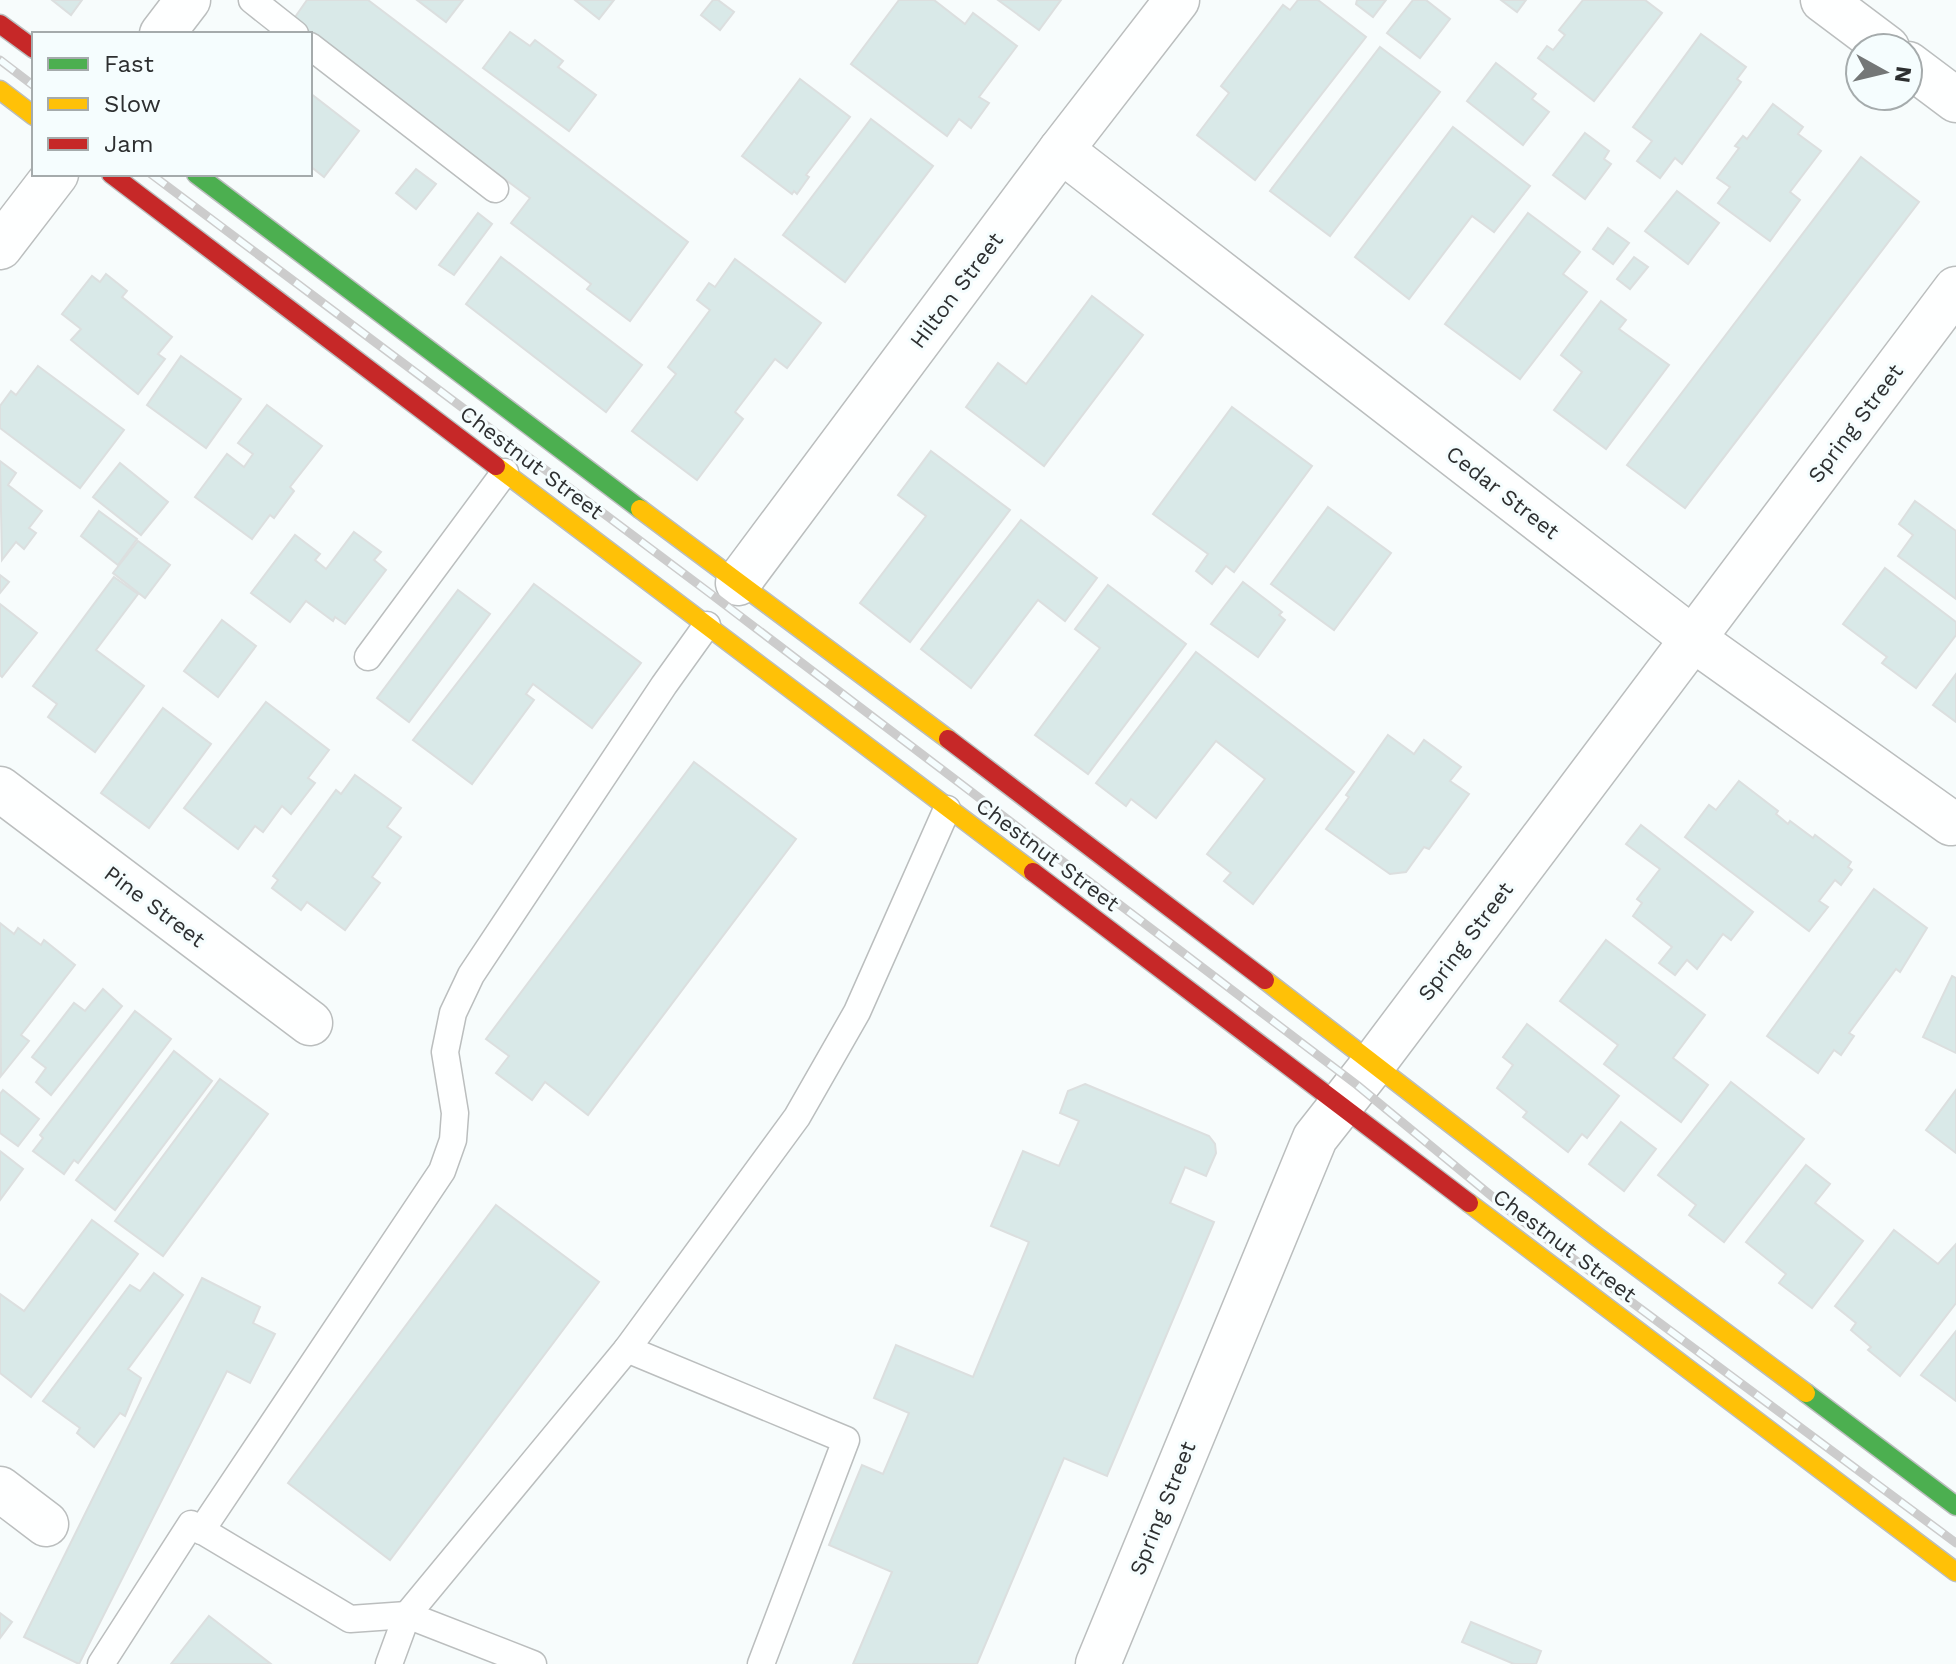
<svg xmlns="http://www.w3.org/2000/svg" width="1956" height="1664" font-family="'Work Sans',sans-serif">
  <rect width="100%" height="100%" fill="#f7fcfc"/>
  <g fill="#d9e9e8" stroke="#dcdfdf" stroke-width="2">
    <polygon points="52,0 82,0 71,15"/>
    <polygon points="307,0 368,0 688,242 630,321 587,289 591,284 511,223 530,198 293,20"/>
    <polygon points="417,0 463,0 446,22"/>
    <polygon points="575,0 614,0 599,19"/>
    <polygon points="713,0 718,0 734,12 720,30 701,15"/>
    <polygon points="899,0 934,0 965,24 973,13 1017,46 979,97 989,103 971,128 959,119 947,136 851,64"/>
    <polygon points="998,0 1061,0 1039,30"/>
    <polygon points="1298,0 1318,0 1366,37 1255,180 1197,135 1229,93 1221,86 1283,5 1290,10"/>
    <polygon points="1357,0 1386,0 1373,17 1356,4"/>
    <polygon points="1413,0 1426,0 1450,19 1420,58 1387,33"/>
    <polygon points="1501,0 1526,0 1517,12"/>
    <polygon points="1583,0 1645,0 1662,13 1594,101 1538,58 1547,46 1553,50 1565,35 1559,30"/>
    <polygon points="510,32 530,46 535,40 563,61 558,67 596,95 569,131 483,68"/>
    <polygon points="1701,34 1746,67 1737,79 1741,82 1682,164 1675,158 1660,178 1637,161 1652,141 1633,127"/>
    <polygon points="1380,47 1440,92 1330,236 1270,191"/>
    <polygon points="1496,63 1536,94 1532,99 1549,112 1523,145 1467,101"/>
    <polygon points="800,79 850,117 806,175 809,177 797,194 794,191 792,194 742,156"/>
    <polygon points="310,93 359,131 324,177 310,166"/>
    <polygon points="1773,104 1803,127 1798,134 1821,151 1790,192 1800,200 1770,241 1718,203 1730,187 1717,178 1739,148 1735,146 1743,136 1747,139"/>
    <polygon points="871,119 933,166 845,282 783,235"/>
    <polygon points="1453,127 1530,186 1494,232 1472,216 1409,299 1355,257"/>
    <polygon points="1585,133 1609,151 1604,159 1611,164 1585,199 1553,175"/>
    <polygon points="1861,157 1919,202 1685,508 1627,465"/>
    <polygon points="416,169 436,184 416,209 396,193"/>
    <polygon points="1677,191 1719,223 1688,264 1645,231"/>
    <polygon points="478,213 492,224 454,275 439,265"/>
    <polygon points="1528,213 1580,252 1563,274 1587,292 1520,379 1445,324"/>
    <polygon points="1608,228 1629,243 1613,264 1593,249"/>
    <polygon points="501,257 642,365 606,412 466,304"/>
    <polygon points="1634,257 1648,267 1630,289 1617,279"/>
    <polygon points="735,259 821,323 787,368 775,359 735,412 743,419 697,480 632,431 676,374 668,367 710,310 697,300 709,283 715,287"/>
    <polygon points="106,274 127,291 122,297 172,337 158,354 165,359 138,394 71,340 81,329 62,314 92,276 100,282"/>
    <polygon points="1092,296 1143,335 1044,466 966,407 998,363 1026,384"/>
    <polygon points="1601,301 1626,320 1619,329 1669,365 1606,449 1554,410 1582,372 1561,355"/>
    <polygon points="181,356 241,399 206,448 147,405"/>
    <polygon points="38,366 124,430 80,488 0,428 0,406 11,391 16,395"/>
    <polygon points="267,405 322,446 290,487 294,491 274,518 270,515 252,539 195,497 227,454 244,467 253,454 238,443"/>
    <polygon points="1232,407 1312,466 1234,572 1226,566 1212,584 1196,571 1208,554 1153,514"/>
    <polygon points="931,451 1010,510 910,642 860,603 926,516 898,495"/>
    <polygon points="0,461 16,473 8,485 42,511 29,528 36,533 24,549 16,542 2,560"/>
    <polygon points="120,463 168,502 141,535 93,497"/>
    <polygon points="1915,501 1956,531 1956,599 1898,556 1913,535 1899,524"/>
    <polygon points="1328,507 1391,553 1334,630 1271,584"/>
    <polygon points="99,511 137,539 118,565 81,536"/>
    <polygon points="1021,520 1097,578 1065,621 1038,600 971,688 921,649"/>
    <polygon points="354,532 381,552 374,560 386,570 345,624 335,617 333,621 306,601 290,622 251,593 295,535 320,554 315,560 326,569"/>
    <polygon points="138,541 170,565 145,598 113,573"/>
    <polygon points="1885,568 1956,622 1956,635 1916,688 1882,663 1887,657 1843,624"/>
    <polygon points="0,575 9,582 0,593"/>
    <polygon points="114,577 138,594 96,650 144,686 95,752 48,717 57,704 33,686"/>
    <polygon points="1243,582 1282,612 1279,615 1285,620 1258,657 1211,624"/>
    <polygon points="534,584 641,663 592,728 533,684 526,694 534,700 472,784 413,740"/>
    <polygon points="1108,585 1186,644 1088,774 1035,735 1100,648 1075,629"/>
    <polygon points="458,590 490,614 409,722 377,698"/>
    <polygon points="0,604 37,633 2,677 0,675"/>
    <polygon points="222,620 256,646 218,697 184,671"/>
    <polygon points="1196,652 1354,772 1253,904 1224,881 1231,873 1207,854 1265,779 1216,741 1156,818 1131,799 1126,806 1096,783"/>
    <polygon points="1956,674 1956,722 1933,705"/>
    <polygon points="266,702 329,750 308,778 315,783 291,814 282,806 263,832 255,826 238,849 184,808"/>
    <polygon points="163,708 211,744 149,828 101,793"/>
    <polygon points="1388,735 1414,754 1424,740 1461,767 1450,781 1469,794 1429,849 1424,847 1406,872 1390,874 1326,829 1349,797 1346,795"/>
    <polygon points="694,762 796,839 588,1115 545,1082 532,1100 496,1073 509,1056 486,1039"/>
    <polygon points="355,775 401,808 387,827 401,837 372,877 380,883 345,930 307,902 301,910 272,888 278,880 273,876 336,790 341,794"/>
    <polygon points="1739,781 1778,811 1776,814 1788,824 1790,821 1813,838 1815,835 1851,862 1848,867 1852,870 1841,885 1835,880 1819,901 1828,907 1809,931 1685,837 1709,805 1716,810"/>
    <polygon points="1641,825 1753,912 1731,940 1723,934 1697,969 1687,960 1675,975 1659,963 1672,947 1633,916 1642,903 1637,899 1660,869 1626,844"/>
    <polygon points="1874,889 1927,928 1900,972 1896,969 1849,1033 1854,1036 1841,1055 1834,1050 1818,1073 1767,1036"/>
    <polygon points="0,923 14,934 18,928 41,945 44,940 75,965 21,1035 29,1041 1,1076"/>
    <polygon points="1606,940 1705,1015 1673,1058 1708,1085 1681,1122 1604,1064 1618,1045 1560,1001"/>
    <polygon points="1952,976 1956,978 1956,1053 1923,1037"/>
    <polygon points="103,989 122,1006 51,1095 36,1082 46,1068 32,1057 74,1003 85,1011"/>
    <polygon points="135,1011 171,1039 78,1163 74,1160 64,1174 33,1151 43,1138 40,1135"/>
    <polygon points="1527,1024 1619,1096 1587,1138 1582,1134 1568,1152 1523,1117 1527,1112 1497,1088 1513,1065 1503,1057"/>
    <polygon points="174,1051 212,1081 115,1210 76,1180"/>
    <polygon points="220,1079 268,1114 163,1256 115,1221"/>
    <polygon points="1731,1082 1804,1139 1724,1242 1689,1215 1696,1205 1658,1175"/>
    <polygon points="1085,1084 1209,1136 1215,1144 1216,1153 1206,1176 1185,1167 1170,1203 1214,1222 1107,1476 1064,1458 977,1664 853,1664 892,1572 829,1545 862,1465 883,1474 909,1413 874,1398 896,1345 973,1377 1029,1242 991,1226 1023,1151 1059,1166 1079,1121 1060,1113 1068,1091"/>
    <polygon points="3,1090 39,1119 18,1146 0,1133 0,1094"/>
    <polygon points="1956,1090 1956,1153 1926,1130"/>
    <polygon points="1621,1122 1656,1149 1624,1191 1589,1164"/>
    <polygon points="0,1151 23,1169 0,1200"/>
    <polygon points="1806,1165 1830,1184 1815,1203 1863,1241 1812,1308 1779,1283 1786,1274 1746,1242"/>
    <polygon points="496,1205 599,1282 390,1560 288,1483"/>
    <polygon points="92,1220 138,1254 31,1397 0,1373 0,1294 24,1311"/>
    <polygon points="1894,1230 1938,1264 1956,1244 1956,1303 1900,1376 1868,1350 1871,1347 1851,1330 1856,1323 1835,1306"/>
    <polygon points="154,1273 183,1295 128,1369 141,1378 125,1416 120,1413 94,1447 77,1433 80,1428 43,1401 130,1285 140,1291"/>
    <polygon points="202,1278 260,1307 253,1323 275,1334 250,1383 227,1371 79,1664 24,1637"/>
    <polygon points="1956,1331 1956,1401 1921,1375"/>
    <polygon points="0,1613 12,1622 0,1638"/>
    <polygon points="209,1616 271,1664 171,1664"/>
    <polygon points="1471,1622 1541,1651 1536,1664 1514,1664 1462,1642"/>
  </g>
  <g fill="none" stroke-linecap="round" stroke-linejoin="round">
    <g stroke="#bbbebe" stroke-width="29">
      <g id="lane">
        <polyline points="252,0 295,34"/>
        <polyline points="310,46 495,189"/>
        <polyline points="368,657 505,472"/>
        <polyline points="201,1531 442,1171 453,1140 455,1113 445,1052 453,1013 471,975 664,685 707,625"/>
        <polyline points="101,1664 191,1524 350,1619 407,1615 533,1664"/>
        <polyline points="389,1664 407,1615 627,1349"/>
        <polyline points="761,1664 846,1440 627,1349 797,1117 857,1012 947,809"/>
      </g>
    </g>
    <g stroke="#bbbebe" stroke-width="47">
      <g id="street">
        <polyline points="1823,0 1887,48"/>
        <polyline points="162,34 188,0"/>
        <polyline points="1908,64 1956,100"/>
        <polyline points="1061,150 1693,639 1951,823"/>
        <polyline points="0,247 56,174"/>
        <polyline points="738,583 1061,150 1177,0"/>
        <polyline points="0,789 310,1023"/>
        <polyline points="0,1489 46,1524"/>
        <polyline points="1098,1664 1315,1138 1374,1063 1956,289"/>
      </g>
    </g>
    <g stroke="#bbbebe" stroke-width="21">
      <g id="fast">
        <polyline points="196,174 640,509"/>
        <polyline points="1806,1393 1956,1506"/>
      </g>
    </g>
    <g stroke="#bbbebe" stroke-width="21">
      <g id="slow">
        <polyline points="0,90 34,116"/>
        <polyline points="496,466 1033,872"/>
        <polyline points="640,509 948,739"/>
        <polyline points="1265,980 1596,1236 1806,1393"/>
        <polyline points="1469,1203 1956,1572"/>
      </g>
    </g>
    <g stroke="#bbbebe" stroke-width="21">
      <g id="jam">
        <polyline points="0,24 34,49"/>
        <polyline points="111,174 496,466"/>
        <polyline points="948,739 1265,980"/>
        <polyline points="1033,872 1469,1203"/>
      </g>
    </g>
    <use href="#lane" stroke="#feffff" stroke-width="26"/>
    <use href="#street" stroke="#feffff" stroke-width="44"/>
    <use href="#fast" stroke="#4caf50" stroke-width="18"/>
    <use href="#slow" stroke="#ffc107" stroke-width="18"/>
    <use href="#jam" stroke="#c62828" stroke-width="18"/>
    <g stroke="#ccc" stroke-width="9">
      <g id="rail">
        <polyline points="0,60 34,86"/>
        <polyline points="151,174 711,594 1357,1085 1517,1217 1956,1543"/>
      </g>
    </g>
    <use href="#rail" stroke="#f5fdfe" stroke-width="6" stroke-dasharray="18" stroke-linecap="butt"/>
  </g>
  <g text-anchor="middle" stroke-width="6" stroke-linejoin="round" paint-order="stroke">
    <g font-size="22" fill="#2d2f30" stroke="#f5fdfe">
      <text transform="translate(956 290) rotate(-53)" y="8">Hilton Street</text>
      <text transform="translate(1855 423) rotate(-53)" y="8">Spring Street</text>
      <text transform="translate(532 462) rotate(37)" y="8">Chestnut Street</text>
      <text transform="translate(1503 492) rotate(38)" y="8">Cedar Street</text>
      <text transform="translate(1048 854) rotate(37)" y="8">Chestnut Street</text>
      <text transform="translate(155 906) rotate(37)" y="8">Pine Street</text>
      <text transform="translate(1465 941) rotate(-53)" y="8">Spring Street</text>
      <text transform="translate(1565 1245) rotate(37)" y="8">Chestnut Street</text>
      <text transform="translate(1162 1508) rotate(-68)" y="8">Spring Street</text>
    </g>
  </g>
  <rect x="32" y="32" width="280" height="144" fill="#f5fdfe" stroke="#a5abac" stroke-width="2"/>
  <rect x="48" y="58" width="40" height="12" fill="#4caf50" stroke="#a5abac" stroke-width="2"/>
  <text x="104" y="72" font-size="24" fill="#2d2f30">Fast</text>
  <rect x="48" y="98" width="40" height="12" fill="#ffc107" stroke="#a5abac" stroke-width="2"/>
  <text x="104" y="112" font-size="24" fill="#2d2f30">Slow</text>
  <rect x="48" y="138" width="40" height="12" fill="#c62828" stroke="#a5abac" stroke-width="2"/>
  <text x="104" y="152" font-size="24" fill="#2d2f30">Jam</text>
  <g transform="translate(1884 72) rotate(98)"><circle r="38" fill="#f5fdfe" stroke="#a5abac" stroke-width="2"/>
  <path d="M0-6L14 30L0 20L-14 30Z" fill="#747777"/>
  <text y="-12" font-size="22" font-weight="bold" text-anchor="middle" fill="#2d2f30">N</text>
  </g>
</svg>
